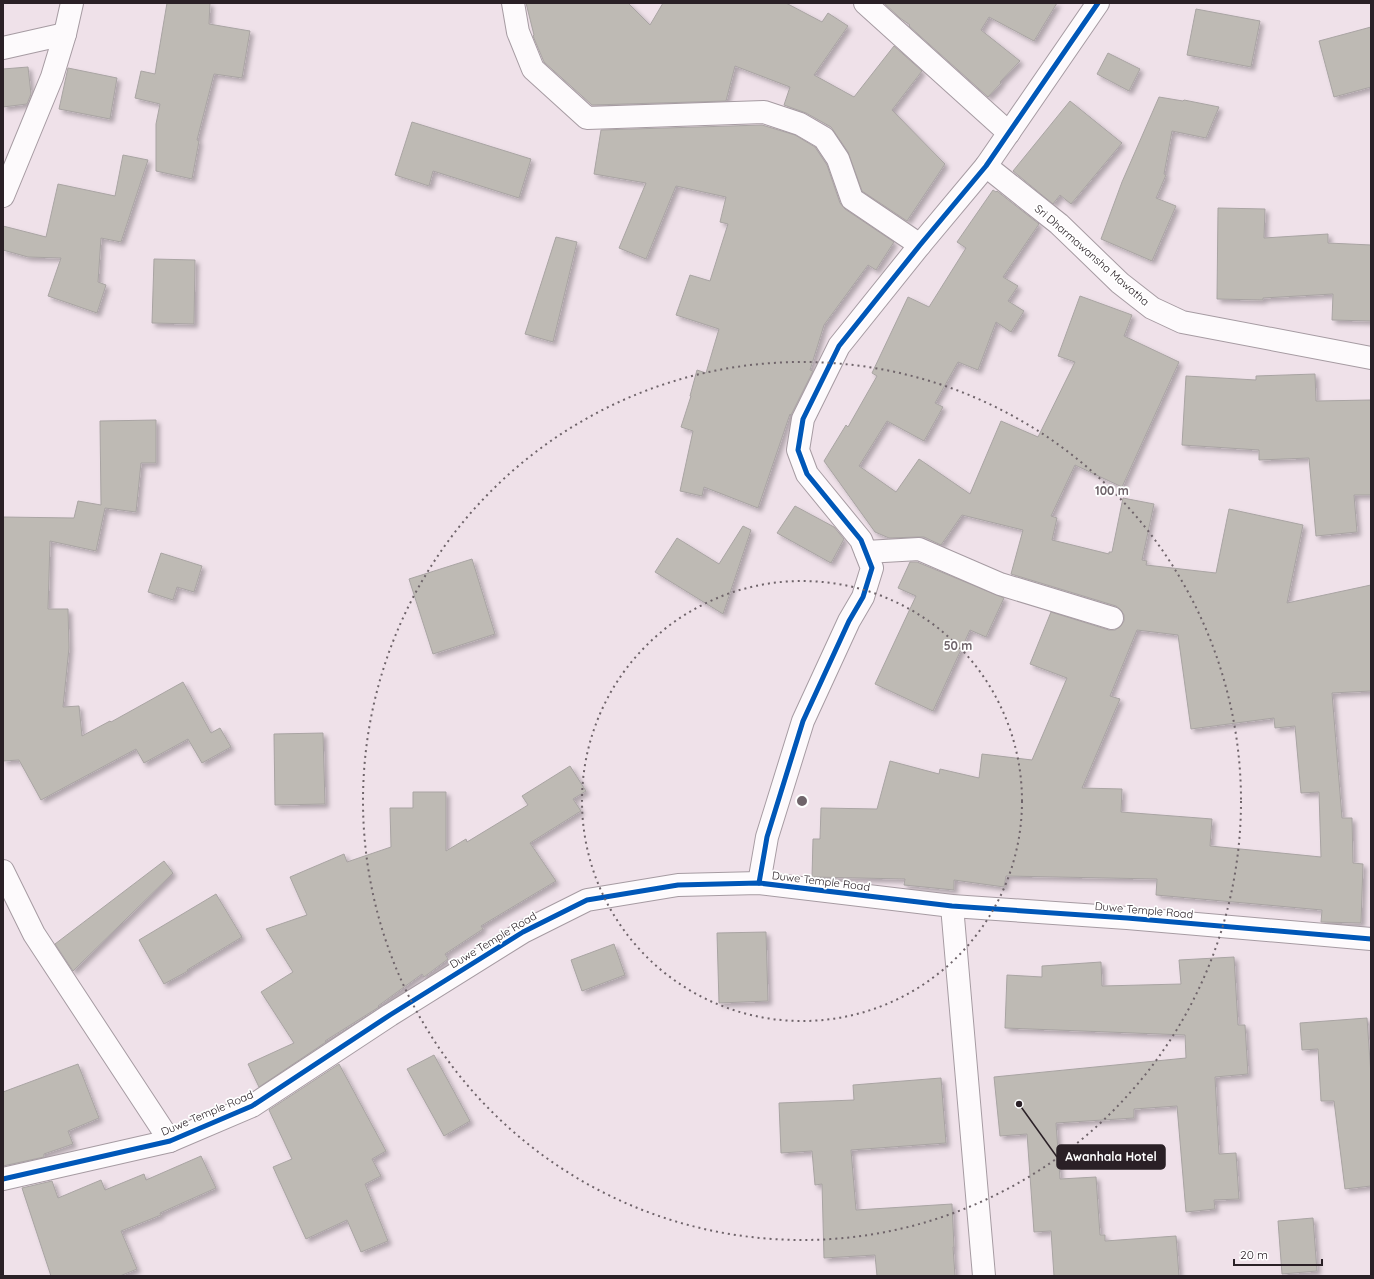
<svg xmlns="http://www.w3.org/2000/svg" width="1374" height="1279" font-family="Quicksand,sans-serif">
  <defs>
    <filter id="shadow"><feDropShadow dx="3.5" dy="3.5" stdDeviation="2" flood-color="#0004"/></filter>
  </defs>
  <rect width="100%" height="100%" fill="#efe1e9"/>
  <g fill="#bebab4" stroke="#a9a4a3" fill-rule="evenodd" filter="url(#shadow)">
    <polygon points="167,3 210,3 209,24 250,31 242,78 214,74 197,140 199,141 192,179 156,171 156,124 160,104 135,98 141,71 155,74"/>
    <polygon points="526,3 628,3 650,25 663,3 786,3 822,22 828,13 848,26 814,75 854,97 894,46 922,71 892,110 945,164 907,221 862,191 848,152 831,127 806,113 784,105 790,87 735,66 726,101 592,105 544,62 533,36 534,35"/>
    <polygon points="884,3 1057,3 1034,41 989,17 981,30 1020,61 1000,82 1001,83 988,97 909,26 910,25 900,18"/>
    <polygon points="1196,9 1260,21 1251,67 1187,55"/>
    <polygon points="1371,27 1371,87 1334,97 1319,41"/>
    <polygon points="1108,53 1140,69 1129,91 1097,74"/>
    <polygon points="28,67 31,94 27,104 3,107 3,69"/>
    <polygon points="68,68 117,78 110,119 59,109"/>
    <polygon points="1159,97 1183,101 1184,100 1219,107 1206,138 1172,131 1164,174 1166,175 1156,198 1176,206 1152,261 1101,239 1122,182"/>
    <polygon points="1070,101 1122,143 1071,204 1060,195 1053,204 1013,171"/>
    <polygon points="412,122 531,159 519,198 433,171 429,186 395,175"/>
    <polygon points="762,125 795,135 815,147 827,165 840,203 845,209 894,242 876,270 868,265 824,325 810,370 813,371 791,415 790,414 758,508 704,487 702,496 680,491 693,431 681,427 691,396 690,396 697,370 706,373 719,329 676,315 690,275 710,281 728,224 720,222 726,197 676,186 646,259 619,248 646,183 594,174 601,130"/>
    <polygon points="123,155 148,160 121,242 101,238 98,282 106,285 97,313 48,296 61,258 28,257 3,250 3,226 46,237 58,184 115,196"/>
    <path d="M993 190 996 192 997 191 1039 224 1003 277 1018 286 1008 301 1024 311 1011 332 996 322 978 370 958 362 935 403 943 407 924 441 887 421 859 466 896 492 919 459 970 494 1001 421 1038 437 1075 362 1058 356 1080 296 1132 315 1124 336 1179 362 1122 487 1075 465 1051 516 1057 518 1052 540 1109 554V552H1112L1123 498 1154 504 1142 560 1147 561 1146 565 1216 573 1229 509 1303 525 1287 603 1371 585V691L1332 693 1342 818H1352L1353 863 1363 864 1361 923 1321 922 1322 910 1156 895 1157 879 1006 876 1004 887 954 880V890L904 885 905 879 812 877 813 839H820L821 808 877 809 890 761 939 774 940 769 979 778 982 754 1032 760 1067 678 1030 664 1051 612 1109 630H1115L1120 627 1124 621V615L1121 610 1116 606 1011 574 1023 530 962 515 941 545 924 537H918L889 538 875 532 824 461 846 425 848 427 877 376 872 373 908 297 929 307 966 248 957 242ZM1137 630 1178 635 1191 729 1274 718 1275 728 1295 726 1301 793 1319 792 1321 857 1210 846 1212 819 1121 812 1122 789 1082 788 1120 699 1110 696Z"/>
    <polygon points="1218,208 1265,209 1264,238 1328,234 1328,243 1371,245 1371,321 1332,320 1333,294 1263,298 1263,300 1217,299"/>
    <polygon points="556,237 577,242 553,342 525,334"/>
    <polygon points="154,259 195,260 194,324 152,323"/>
    <polygon points="1315,374 1316,401 1371,400 1371,495 1354,495 1357,532 1316,536 1309,458 1259,460 1259,450 1182,445 1186,376 1256,380 1256,376"/>
    <polygon points="156,420 156,463 141,463 136,512 105,508 96,551 50,541 48,609 68,609 69,648 63,707 79,706 82,736 110,721 111,722 183,682 211,733 220,728 231,747 202,763 188,739 144,763 136,749 41,800 19,760 3,761 3,517 74,518 78,501 101,505 100,421"/>
    <polygon points="795,506 834,527 844,539 831,563 777,533"/>
    <polygon points="743,526 751,530 723,614 655,572 677,538 719,564"/>
    <polygon points="161,553 202,566 194,592 177,587 173,600 148,592"/>
    <polygon points="472,559 495,634 433,654 409,579"/>
    <polygon points="910,562 917,562 1004,598 986,637 970,630 933,711 875,684 916,596 898,588"/>
    <polygon points="323,733 325,804 275,805 274,734"/>
    <polygon points="570,766 586,791 573,799 581,811 530,843 556,881 481,926 483,929 445,954 448,959 424,977 422,974 378,1006 379,1007 325,1041 326,1042 259,1087 248,1064 294,1043 261,992 293,972 266,929 307,915 290,877 344,854 347,862 391,847 390,808 413,808 413,792 446,792 446,851 466,839 467,842 528,805 522,796"/>
    <polygon points="164,861 173,873 73,971 55,944"/>
    <polygon points="216,894 242,937 187,970 188,971 164,984 139,940"/>
    <polygon points="766,932 768,1001 719,1003 717,933"/>
    <polygon points="614,944 625,975 582,991 571,960"/>
    <polygon points="1234,957 1238,1025 1245,1025 1248,1074 1215,1077 1219,1154 1236,1153 1239,1199 1214,1200 1215,1209 1186,1212 1177,1106 1134,1109 1134,1118 1056,1123 1060,1179 1096,1177 1100,1235 1105,1235 1105,1241 1176,1236 1179,1276 1054,1276 1051,1231 1034,1232 1027,1134 1000,1136 994,1077 1186,1058 1185,1035 1005,1028 1007,975 1042,977 1042,966 1101,962 1102,986 1181,984 1179,960"/>
    <polygon points="1367,1018 1371,1075 1371,1186 1345,1189 1334,1101 1321,1101 1318,1049 1302,1050 1300,1023"/>
    <polygon points="434,1055 470,1121 444,1136 407,1069"/>
    <polygon points="78,1064 99,1118 68,1131 73,1144 44,1154 44,1157 3,1166 3,1092"/>
    <polygon points="339,1064 386,1151 372,1159 381,1176 365,1184 388,1241 361,1252 347,1220 306,1239 273,1167 292,1159 269,1110"/>
    <polygon points="941,1078 946,1143 851,1150 856,1210 952,1204 954,1247 953,1247 955,1276 877,1276 875,1255 824,1258 822,1184 815,1185 812,1151 781,1153 779,1103 854,1100 853,1085"/>
    <polygon points="201,1156 216,1188 160,1213 161,1215 121,1231 137,1269 120,1276 51,1276 22,1188 52,1181 58,1198 101,1180 105,1190 144,1174 146,1180"/>
    <polygon points="1313,1218 1317,1271 1282,1274 1278,1221"/>
  </g>
  <g fill="none" stroke-linecap="round" stroke-linejoin="round">
    <g stroke="#a69ba2" stroke-width="24">
      <g id="minor">
        <polyline points="513,3 518,32 533,69 587,118 764,112 800,124 824,138 838,159 852,199 920,245"/>
        <polyline points="865,3 1009,133"/>
        <polyline points="3,48 65,34"/>
        <polyline points="986,166 1059,224 1120,283 1152,308 1182,322 1371,358"/>
        <polyline points="3,196 52,77 65,34 72,3"/>
        <polyline points="866,552 919,549 1000,584 1112,618"/>
        <polyline points="3,871 34,934 170,1141"/>
        <polyline points="759,883 767,837 803,721 849,621 863,597 872,568 861,540 807,474 798,450 803,419 839,346 920,245 986,166 1098,3"/>
        <polyline points="952,906 984,1276"/>
        <polyline points="3,1179 170,1141 252,1106 390,1015 523,932 587,900 678,885 759,883 952,906 1127,918 1371,939"/>
      </g>
    </g>
    <use href="#minor" stroke="#fdfafc" stroke-width="22"/>
    <g stroke="#fff" stroke-width="8">
      <g id="cycleway">
        <polyline points="759,883 767,837 803,721 849,621 863,597 872,568 861,540 807,474 798,450 803,419 839,346 920,245 986,166 1098,3"/>
        <polyline points="3,1179 170,1141 252,1106 390,1015 523,932 587,900 678,885 759,883 952,906 1127,918 1371,939"/>
      </g>
    </g>
    <use href="#cycleway" stroke="#0057b8" stroke-width="5"/>
  </g>
  <g fill="none" stroke="#6f646a" stroke-width="2" stroke-dasharray="2 4">
    <circle cx="802" cy="801" r="220"/>
    <circle cx="802" cy="801" r="439"/>
  </g>
  <g text-anchor="middle" stroke-width="3.5" stroke-linejoin="round" paint-order="stroke">
    <g font-size="11" fill="#2a2026" stroke="#fff">
      <text transform="translate(1092 255) rotate(41)" y="4">Sri Dharmawansha Mawatha</text>
      <text transform="translate(821 881) rotate(7)" y="4">Duwe Temple Road</text>
      <text transform="translate(1144 910) rotate(5)" y="4">Duwe Temple Road</text>
      <text transform="translate(493 940) rotate(-31)" y="4">Duwe Temple Road</text>
      <text transform="translate(207 1113) rotate(-23)" y="4">Duwe Temple Road</text>
    </g>
  </g>
  <circle cx="802" cy="801" r="6" fill="#6f646a" stroke="#fff" stroke-width="2"/>
  <g font-size="12" text-anchor="middle" font-weight="bold" fill="#6f646a" stroke="#fff" stroke-width="3.5" stroke-linejoin="round" paint-order="stroke">
    <text x="1112" y="495">100 m</text>
    <text x="958" y="650">50 m</text>
  </g>
  <path fill="none" stroke="#2a2026" stroke-width="1.5" d="M1019 1104L1057 1157"/>
  <circle fill="#2a2026" stroke="#fff" stroke-width="1.5" cx="1019" cy="1104" r="4"/>
  <rect fill="#2a2026" stroke="#2a2026" stroke-width="1.5" x="1057" y="1145" width="108" height="24" rx="4"/>
  <g font-size="12" text-anchor="middle" font-weight="bold" fill="#fff">
    <text x="1111" y="1161">Awanhala Hotel</text>
  </g>
  <rect width="1374" height="1279" fill="none" stroke="#2a2026" stroke-width="8"/>
  <path d="M1234 1259v6h88v-6" fill="none" stroke="#2a2026" stroke-width="2"/>
  <text x="1240" y="1259" font-size="12" fill="#2a2026" stroke="#ffffff" stroke-width="3" paint-order="stroke">20 m</text>
</svg>
